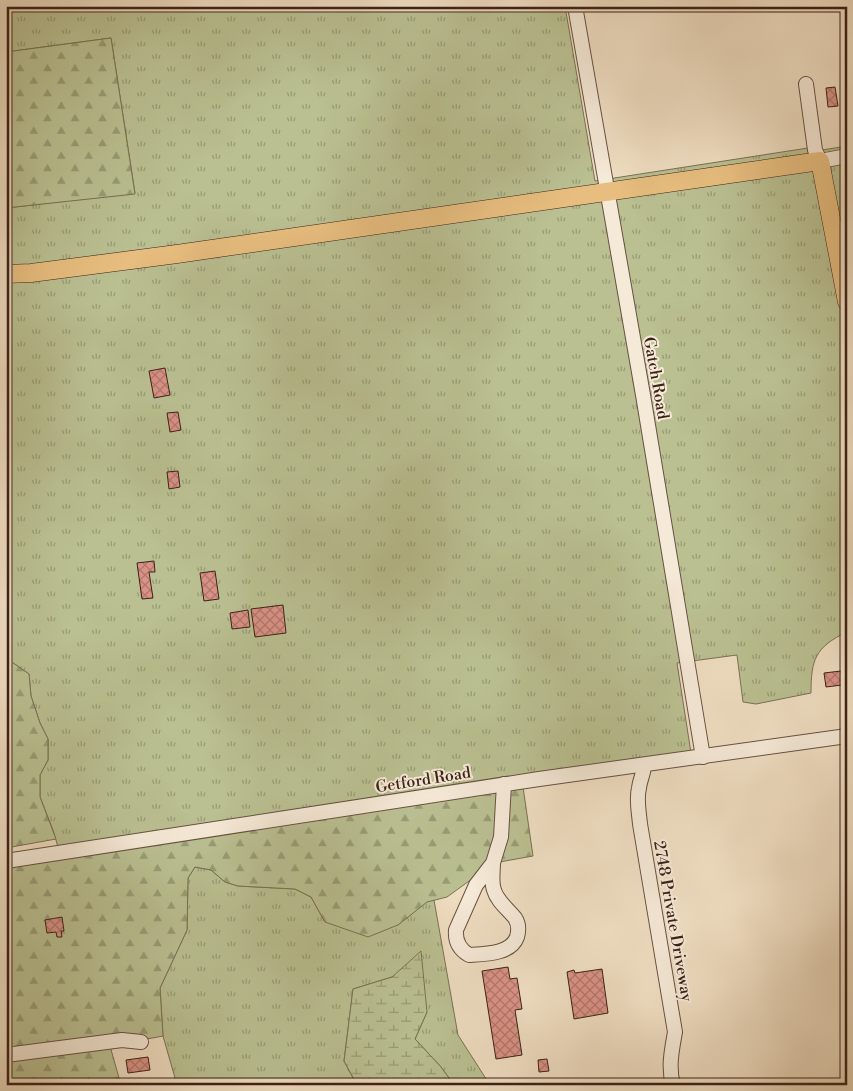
<svg xmlns="http://www.w3.org/2000/svg" width="853" height="1091" font-family="'Libre Bodoni',serif">
  <defs>
    <pattern id="grass-tufts" width="24" height="20" patternUnits="userSpaceOnUse" patternTransform="scale(1.25)"><rect width="24" height="20" fill="#bac092"/><path d="M3 7l-1-3M5 7V3M7 7l1-3M15 17l-1-3M17 17v-4M19 17l1-3" fill="none" stroke="#989c76"/></pattern>
    <pattern id="forest-firs" width="22" height="20" patternUnits="userSpaceOnUse" patternTransform="scale(1.25)"><rect width="22" height="20" fill="#bac092"/><path d="M5 1l3.5 6h-7zM16 11l3.5 6h-7z" fill="#989c76"/></pattern>
    <pattern id="wetland-marsh" width="20" height="14" patternUnits="userSpaceOnUse" patternTransform="scale(1.25)"><rect width="20" height="14" fill="#bac092"/><path d="M1 5h8M5 5V1M11 12h8M15 12V8" fill="none" stroke="#989c76"/></pattern>
    <pattern id="building-cross-hatch" width="8" height="8" patternUnits="userSpaceOnUse" patternTransform="scale(1.25)"><rect width="8" height="8" fill="#da9286"/><path d="M0 0l8 8M0 8l8-8" fill="none" stroke="#b2776d"/></pattern>
  </defs>
  <rect width="100%" height="100%" fill="#efddc1"/>
  <filter id="stains"><feTurbulence type="fractalNoise" baseFrequency=".004" numOctaves="4"/><feColorMatrix values="0 0 0 0 .2 0 0 0 0 .09 0 0 0 0 .02 0 0 0 .5 -.17"/></filter>
  <radialGradient id="worn" r=".72"><stop offset=".6" stop-color="#630" stop-opacity="0"/><stop offset="1" stop-color="#630" stop-opacity=".3"/></radialGradient>
  <g fill="url(#grass-tufts)" stroke="#7a7154">
    <polygon points="6,6 565,6 595,181 808,148 810,152 847,146 847,151 176,249 6,268 6,208 135,193 111,38 6,52"/>
    <polygon points="847,162 847,273 826,166"/>
    <path d="M816 167 828 221 847 330V632C815 647 811 660 811 693L756 704 743 702 737 655 677 663 691 753 58 847 53 830 40 797V775L48 760V739L40 723 31 696 29 674 6 658V279Z"/>
    <polygon points="195,867 211,870 225,882 238,886 295,889 311,897 325,922 398,925 426,902 434,900 458,1035 490,1085 454,1085 441,1067 415,1039 427,1012 392,977 353,989 344,1061 357,1085 177,1085 163,1036 160,988 187,930 188,878"/>
  </g>
  <g fill="url(#forest-firs)" stroke="#7a7154">
    <polygon points="111,38 135,194 6,208 6,52"/>
    <polygon points="6,658 29,674 31,696 40,723 48,739 48,760 40,775 40,797 56,839 6,848"/>
    <polygon points="523,787 533,856 494,863 447,897 427,902 398,925 368,937 325,922 311,897 295,889 238,886 225,882 211,870 195,867 188,878 187,930 160,988 163,1036 110,1046 121,1085 6,1085 6,866"/>
  </g>
  <polygon fill="url(#wetland-marsh)" stroke="#7a7154" points="421,951 427,1012 415,1039 441,1067 454,1085 357,1085 344,1061 353,989 392,977"/>
  <g fill="url(#building-cross-hatch)" stroke="#3b2217">
    <polygon points="835,87 838,106 828,107 826,88"/>
    <polygon points="165,368 170,395 154,398 149,371"/>
    <polygon points="178,412 181,430 170,432 167,413"/>
    <polygon points="178,471 180,487 169,489 167,472"/>
    <polygon points="154,561 155,572 149,572 153,598 142,599 137,563"/>
    <polygon points="215,571 219,599 204,601 200,573"/>
    <polygon points="283,605 286,633 255,637 251,609"/>
    <polygon points="248,610 250,627 232,629 230,613"/>
    <polygon points="841,671 842,685 826,687 824,673"/>
    <polygon points="62,917 64,931 61,931 62,937 57,937 56,932 47,933 45,920"/>
    <polygon points="508,967 510,979 517,978 522,1009 515,1010 522,1055 496,1059 482,971"/>
    <polygon points="602,969 608,1013 574,1019 567,972 574,970 575,973"/>
    <polygon points="148,1057 150,1070 128,1073 126,1060"/>
    <polygon points="547,1059 549,1071 539,1072 538,1060"/>
  </g>
  <g fill="none" stroke-linecap="round" stroke-linejoin="round">
    <g stroke="#685142" stroke-width="16">
      <g id="minor">
        <polyline points="575,6 643,395 703,757"/>
        <polyline points="806,84 815,150 820,161 847,156"/>
        <path d="M644 765C644 773 640 779 639 788 636 800 639 812 640 824L675 1032C672 1049 668 1067 673 1085"/>
        <polyline points="6,861 539,779 847,736"/>
        <path d="M493 863C493 871 491 882 494 890 497 901 508 909 515 918 519 924 519 930 517 937 511 954 485 954 469 955 459 949 455 941 456 930L476 885 493 863 501 837 504 784"/>
        <polyline points="6,1055 122,1040 141,1042"/>
      </g>
    </g>
    <g stroke="#3b2217" stroke-width="19">
      <polyline id="major" points="6,274 31,273 177,254 820,161 847,302"/>
    </g>
    <use href="#minor" stroke="#f5e9d7" stroke-width="14"/>
    <use href="#major" stroke="#e8be80" stroke-width="18"/>
  </g>
  <g text-anchor="middle" stroke-width="4" stroke-linejoin="round" paint-order="stroke">
    <g font-size="16" fill="#3b2217" stroke="#f5e9d7">
      <text transform="translate(657 378) rotate(80)" y="6">Gatch Road</text>
      <text transform="translate(423 779) rotate(-9)" y="6">Getford Road</text>
      <text transform="translate(674 921) rotate(80)" y="6">2748 Private Driveway</text>
    </g>
  </g>
  <rect width="853" height="1091" fill="none" stroke="#efddc1" stroke-width="25"/>
  <rect x="8" y="8" width="838" height="1076" fill="none" stroke="#3b2217" stroke-width="2.5"/>
  <rect x="12" y="12" width="828" height="1066" fill="none" stroke="#3b2217"/>
  <rect width="100%" height="100%" filter="url(#stains)"/>
  <rect width="100%" height="100%" fill="url(#worn)"/>
</svg>
